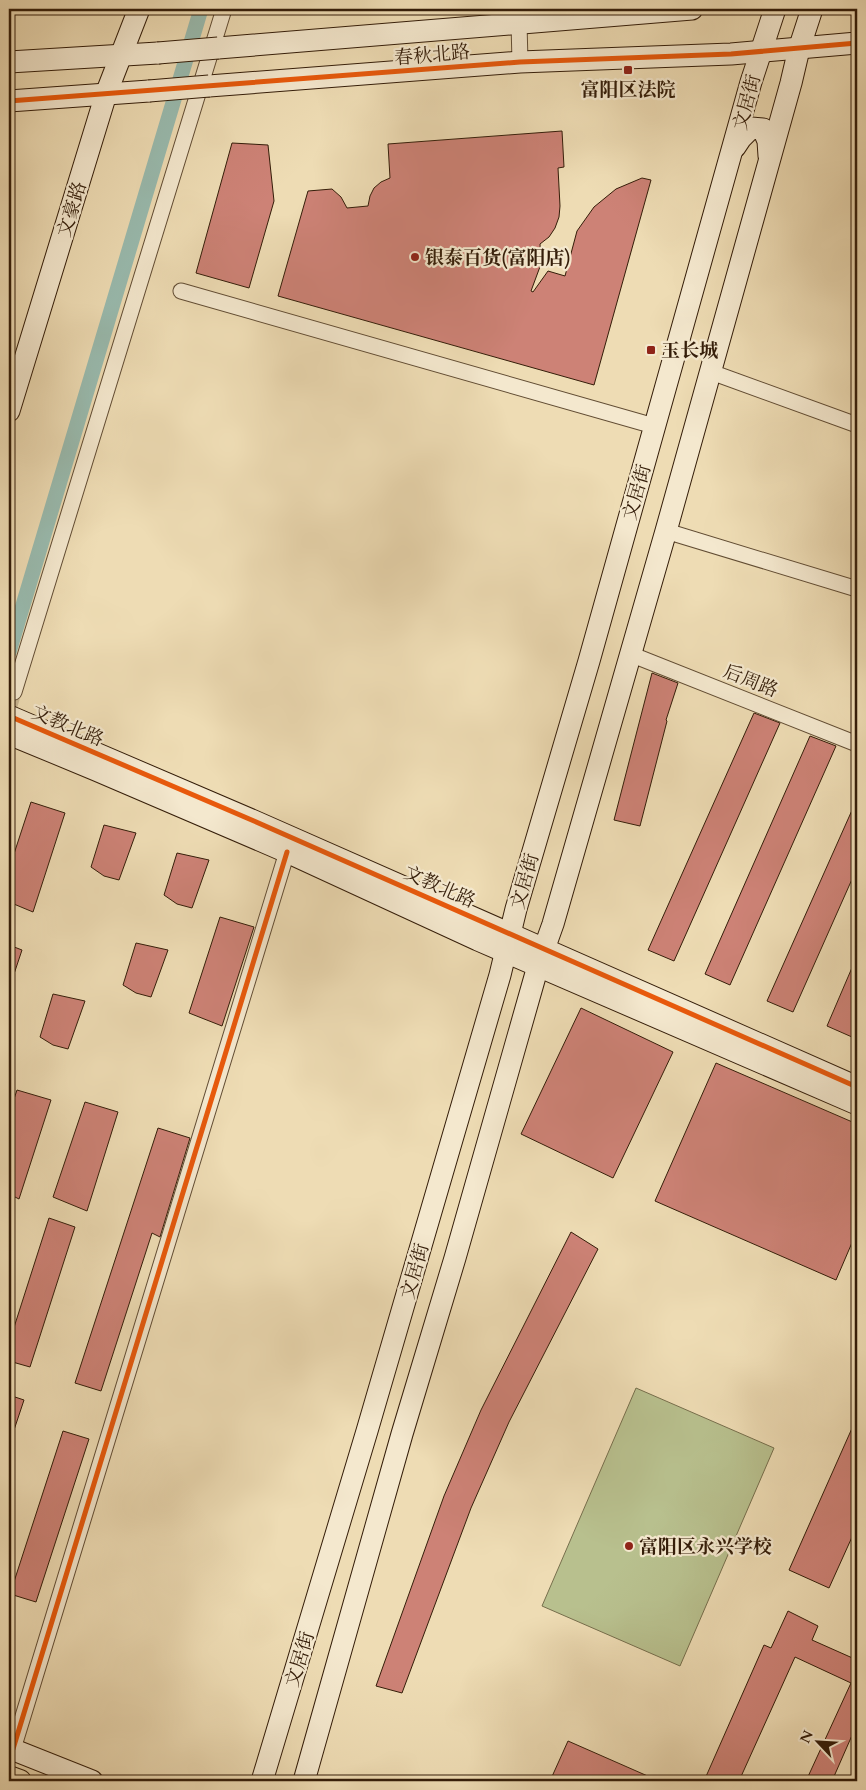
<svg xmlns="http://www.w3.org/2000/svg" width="866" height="1790" font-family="Cardo,'Noto Serif SC',serif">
  <rect width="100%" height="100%" fill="#eedcb4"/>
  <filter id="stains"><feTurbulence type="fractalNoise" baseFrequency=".004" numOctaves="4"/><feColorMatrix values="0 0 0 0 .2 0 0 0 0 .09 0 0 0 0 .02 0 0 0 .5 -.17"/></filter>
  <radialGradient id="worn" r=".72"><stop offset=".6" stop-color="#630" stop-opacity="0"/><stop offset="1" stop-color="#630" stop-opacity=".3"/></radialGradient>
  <polygon fill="#b8c08e" stroke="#766e4c" points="636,1388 774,1448 680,1666 542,1606"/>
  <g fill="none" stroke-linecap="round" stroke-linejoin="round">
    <polyline stroke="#99bbaf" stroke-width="15" points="9,652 201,9"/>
  </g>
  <g fill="#cd8276" stroke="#341d09">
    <polygon points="562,131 564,167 558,168 560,206 559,217 555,228 549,237 540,244 541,264 531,291 533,292 548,271 565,276 577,231 594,207 616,189 642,178 651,180 594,385 278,296 308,191 332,189 341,197 347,208 368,206 370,196 374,188 381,182 390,178 388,144"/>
    <polygon points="232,143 268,145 274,201 249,288 196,273"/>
    <polygon points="652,673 678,683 666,720 667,721 640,826 614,820"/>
    <polygon points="754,713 780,723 674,961 648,950"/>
    <polygon points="810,736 836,746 730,985 705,974"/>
    <polygon points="857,799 857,868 793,1012 767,1001"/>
    <polygon points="31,802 65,813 33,912 9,902 9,869"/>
    <polygon points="104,825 136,833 119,880 104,876 91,867"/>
    <polygon points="177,853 209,860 192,908 177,904 164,895"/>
    <polygon points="220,917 254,927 222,1026 189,1013"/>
    <polygon points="136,943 168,950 151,997 136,993 123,985"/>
    <polygon points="9,945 22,950 11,983 9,982"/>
    <polygon points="857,956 857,1025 852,1037 827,1026"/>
    <polygon points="53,994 85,1001 68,1049 53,1045 40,1037"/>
    <polygon points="581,1008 673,1052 613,1178 521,1134"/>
    <polygon points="716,1063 857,1124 857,1231 836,1280 655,1201"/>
    <polygon points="17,1090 51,1100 19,1199 9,1194 9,1114"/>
    <polygon points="85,1102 118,1112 87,1211 53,1197"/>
    <polygon points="158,1128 190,1138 160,1237 152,1233 101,1391 75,1383"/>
    <polygon points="49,1218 75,1227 30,1367 9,1361 9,1343"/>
    <polygon points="571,1232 598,1249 509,1422 471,1508 402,1693 376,1686 444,1496 481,1410"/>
    <polygon points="9,1395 24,1400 11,1439 9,1439"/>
    <polygon points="857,1417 857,1526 829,1588 789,1570"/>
    <polygon points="63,1431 89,1439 36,1602 10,1594"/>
    <polygon points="788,1611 818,1626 812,1640 857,1660 857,1724 832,1781 806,1781 851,1683 795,1657 739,1781 704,1781 764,1645 771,1648"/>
    <polygon points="568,1741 659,1781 550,1781"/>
  </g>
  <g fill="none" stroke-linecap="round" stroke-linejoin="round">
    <polyline stroke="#c9b692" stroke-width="15" stroke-dasharray="15 8" stroke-linecap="butt" points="9,709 14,692"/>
    <g stroke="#624d34" stroke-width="17">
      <g id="street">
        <polyline points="520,62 519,23 523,9"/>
        <polyline points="181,291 654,426"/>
        <polyline points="711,372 857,425"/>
        <polyline points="666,531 857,589"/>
        <polyline points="630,654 857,744"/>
        <polyline points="14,692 224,9"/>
        <polyline points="13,1749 287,852"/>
      </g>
    </g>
    <g stroke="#341d09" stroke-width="23">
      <g id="secondary">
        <polyline points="218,48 692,9"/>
        <polyline points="9,62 158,53"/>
        <polyline points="209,86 520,62 731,54 857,43"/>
        <polyline points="9,101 149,91"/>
        <polyline points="735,147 741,138 751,128 763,129 768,141 769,156"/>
        <polyline points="9,411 106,94 139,9"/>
        <polyline points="9,716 254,821 857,1087"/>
        <polyline points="9,734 96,770 287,852 478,940 857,1104"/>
        <polyline points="9,1748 92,1781"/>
        <polyline points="262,1781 367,1431 500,975 516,909 589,661 751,82 775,9"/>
        <polyline points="304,1781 402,1434 455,1258 538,966 553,924 666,531 791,83 799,49 812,9"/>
      </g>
    </g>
    <g stroke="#341d09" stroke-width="24">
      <polyline id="primary" points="9,1777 20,1781"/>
    </g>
    <use href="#street" stroke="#f4e8ce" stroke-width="15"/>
    <use href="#secondary" stroke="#f4e8ce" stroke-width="21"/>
    <use href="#primary" stroke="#eedcb4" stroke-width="22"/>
    <g stroke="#341d09" stroke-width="23" stroke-linecap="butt">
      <g id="secondary-bridge">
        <polyline points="158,53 218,48"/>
        <polyline points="149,91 209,86"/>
      </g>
    </g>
    <use href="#secondary-bridge" stroke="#f4e8ce" stroke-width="21"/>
    <g stroke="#f4e8ce" stroke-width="8">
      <g id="cycleway">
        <polyline points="9,101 520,62 731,54 857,43"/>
        <polyline points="9,716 254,821 857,1087"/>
        <polyline points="13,1749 287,852"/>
      </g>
    </g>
    <use href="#cycleway" stroke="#e8590c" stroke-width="5"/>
  </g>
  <g fill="#8f2418" stroke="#f4e8ce" stroke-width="2">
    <rect x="623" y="65" width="10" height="10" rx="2.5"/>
    <circle cx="415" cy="257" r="5"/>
    <rect x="646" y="345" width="10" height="10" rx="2.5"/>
    <circle cx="629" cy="1546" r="5"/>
  </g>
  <g text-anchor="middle" stroke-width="4.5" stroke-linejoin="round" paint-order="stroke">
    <g font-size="19" fill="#341d09" stroke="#f4e8ce">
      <text transform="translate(432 54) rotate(-5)" y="7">春秋北路</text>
      <text transform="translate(746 102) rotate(-75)" y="7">文居街</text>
      <text transform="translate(71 209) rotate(-73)" y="7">文豪路</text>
      <text transform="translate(636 492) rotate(-74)" y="7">文居街</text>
      <text transform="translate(751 680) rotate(22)" y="7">后周路</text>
      <text transform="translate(68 725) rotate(23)" y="7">文教北路</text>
      <text transform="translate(524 881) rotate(-74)" y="7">文居街</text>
      <text transform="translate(440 886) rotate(24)" y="7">文教北路</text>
      <text transform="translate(414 1271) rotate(-74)" y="7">文居街</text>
      <text transform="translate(299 1659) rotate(-73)" y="7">文居街</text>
    </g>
    <g font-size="19" font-weight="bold" fill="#341d09" stroke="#f4e8ce" text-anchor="start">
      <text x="628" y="96" text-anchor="middle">富阳区法院</text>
      <text x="425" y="264">银泰百货(富阳店)</text>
      <text x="661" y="357">玉长城</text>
      <text x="639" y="1553">富阳区永兴学校</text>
    </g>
  </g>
  <rect width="866" height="1790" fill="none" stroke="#eedcb4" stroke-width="30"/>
  <rect x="10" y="10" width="846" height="1770" fill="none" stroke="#341d09" stroke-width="2.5"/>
  <rect x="15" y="15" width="836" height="1760" fill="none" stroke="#341d09"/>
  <g transform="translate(818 1742) rotate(295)" stroke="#f4e8ce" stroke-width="4" paint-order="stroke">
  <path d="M0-4L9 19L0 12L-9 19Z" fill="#341d09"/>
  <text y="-8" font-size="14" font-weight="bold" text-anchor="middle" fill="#341d09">N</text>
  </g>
  <rect width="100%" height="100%" filter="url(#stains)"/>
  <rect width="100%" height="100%" fill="url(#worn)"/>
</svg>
